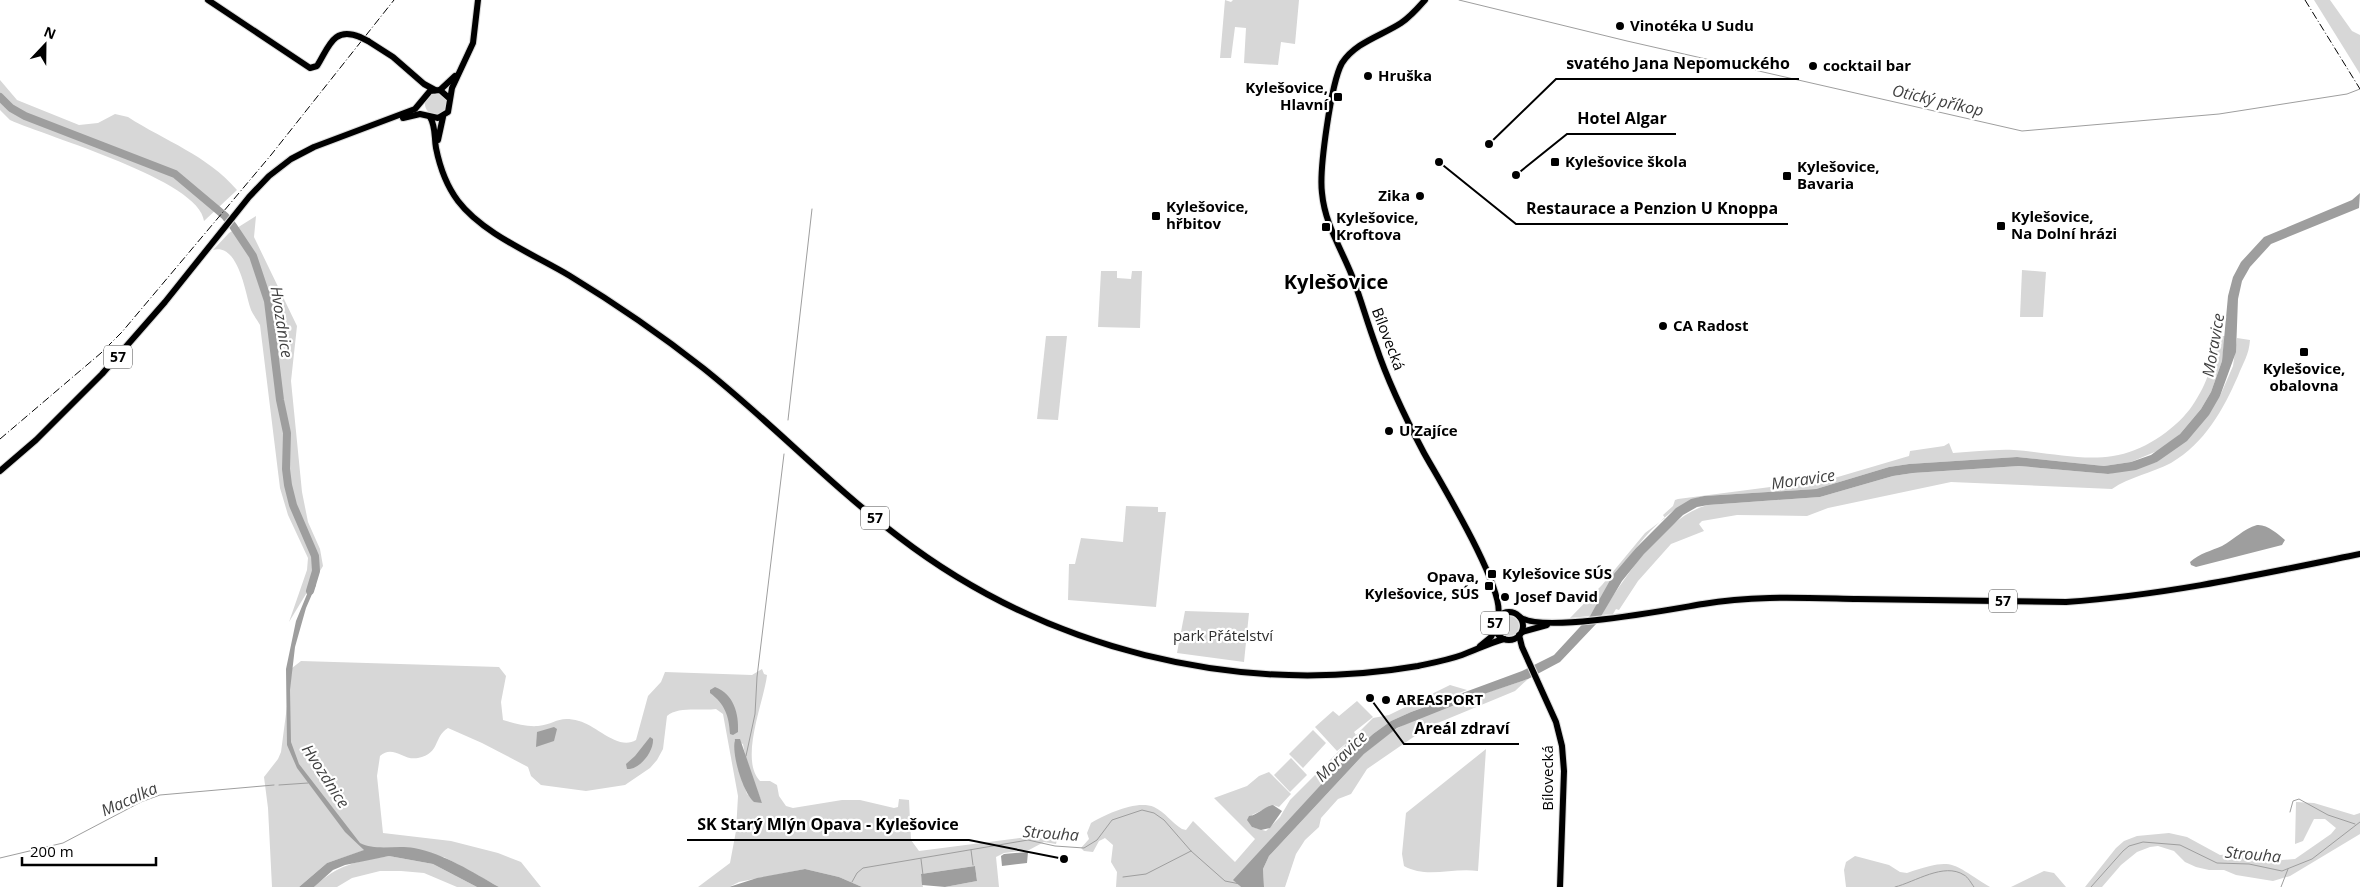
<svg xmlns="http://www.w3.org/2000/svg" width="2360" height="887" font-family="'Open Sans',sans-serif">
  <rect width="100%" height="100%" fill="#fff"/>
  <g fill="#d7d7d7" fill-rule="evenodd">
    <polygon points="1225,0 1231,2 1233,0 1299,0 1295,44 1281,42 1278,65 1244,63 1246,28 1235,27 1231,58 1220,58"/>
    <polygon points="2314,0 2330,0 2352,31 2360,35 2360,74"/>
    <path d="M0 80 17 100 79 125 98 123 115 114 128 117C165 141 207 155 237 190L204 221C200 180 47 137 10 120L0 110Z"/>
    <circle cx="436" cy="104" r="11"/>
    <path d="M256 216 254 237 297 326 291 381 302 492 308 522 320 549 323 566 289 622 307 570 308 558 288 515 280 488 260 325C257 319 252 314 250 307 245 291 238 243 213 250L229 233Z"/>
    <polygon points="2022,270 2046,272 2043,317 2020,317"/>
    <polygon points="1101,271 1117,271 1117,278 1131,279 1132,271 1142,271 1140,328 1098,327"/>
    <polygon points="1046,336 1067,336 1058,420 1037,419"/>
    <path d="M2220 336H2225L2222 361 2211 392 2201 409 2180 434 2162 449 2131 462 2104 466 2017 457 1909 464 1889 467 1816 489 1704 496C1654 508 1616 576 1590 616L1570 618 1602 585 1645 533 1665 518 1663 515 1673 506 1675 500 1678 499 1831 479 1909 456 1910 451 1944 446 1949 443 1953 453C1973 452 1994 449 2014 450 2046 452 2081 461 2113 456 2142 452 2173 431 2190 409 2197 399 2204 387 2208 375 2212 361 2209 347 2220 336Z"/>
    <path d="M2237 338 2250 340C2249 355 2243 363 2238 376 2223 410 2205 443 2171 463 2152 473 2129 477 2112 489L1951 482 1828 508 1807 516 1737 515 1702 521 1699 524 1704 531 1671 544 1638 581 1619 610 1616 609 1613 614 1601 615C1623 579 1666 515 1708 505L1820 497 1893 476 1913 473 2019 466 2108 474 2157 462 2220 396 2233 366Z"/>
    <polygon points="1126,506 1158,507 1158,512 1166,512 1156,607 1068,600 1069,564 1075,564 1081,538 1123,542"/>
    <polygon points="1185,611 1249,613 1244,662 1177,653"/>
    <circle cx="1509" cy="626" r="10"/>
    <path d="M301 661 499 667 506 676 501 702 503 720C514 723 526 727 538 726 556 724 558 715 579 721 596 725 618 751 636 740L648 696 661 682 665 672 752 675 762 669 764 674 767 675C764 702 739 759 760 781H770L777 785 779 796 786 806 793 808 842 800H860L894 808 898 807 899 799 909 800 911 840 919 851 1027 837 1057 840 1056 844 1044 842 1029 850 1004 853 996 857 999 887H945L977 881 975 866 921 874 923 887H862L839 877 805 869 739 882 729 887H698L730 863 736 831 738 796 723 714 716 709C701 711 678 706 667 716L663 749 657 760 650 768 625 785 586 791 541 785 531 776 528 767 482 743 448 728C433 737 441 753 418 758 403 761 393 744 380 756L377 776 383 833 451 841 498 853 521 862 541 887H499L444 857 365 850 327 863 299 887H272L268 808 264 777 278 759 281 752 292 668ZM734 740 743 744 747 765 762 803 747 794 737 763Z"/>
    <path d="M1528 679 1515 691 1428 727 1367 769 1351 794 1338 799 1321 818 1319 827 1305 840 1296 854 1285 887H1264L1263 869 1269 856 1364 754C1375 745 1385 735 1398 728 1435 707 1487 693 1528 679Z"/>
    <path d="M1450 685 1467 690 1411 712 1391 721 1373 734 1356 748 1234 880 1241 887H1116L1117 872 1111 862 1113 845 1105 838 1099 841 1093 852 1084 851 1081 848 1089 839 1087 833 1091 823C1107 814 1136 800 1154 807 1165 812 1172 823 1182 829L1186 830 1193 821 1235 862 1255 839 1214 798 1247 786 1259 776 1269 772 1291 794 1279 807 1273 805 1252 815V827L1266 831 1280 817 1290 800 1349 741 1337 751 1315 727 1333 711 1339 716 1357 701 1373 717 1354 732 1356 735 1373 718 1389 715Z"/>
    <polygon points="1313,730 1326,743 1303,768 1289,754"/>
    <path d="M1486 749 1478 871C1453 867 1427 879 1404 866L1402 854 1406 813Z"/>
    <polygon points="1291,758 1307,775 1290,792 1274,775"/>
    <polygon points="2296,802 2314,803 2354,815 2360,813 2360,834 2290,876 2273,881 2236,875 2224,870 2209,870 2196,867 2185,862 2174,851 2158,846 2150,847 2137,852 2121,865 2102,887 2085,887 2116,848 2124,841 2137,836 2169,833 2187,837 2220,855 2242,853 2271,859 2276,856 2282,860 2295,859 2331,834 2336,828 2325,819 2314,819 2303,841 2295,844"/>
    <path d="M389 856 433 864 477 887H457L424 873 401 871H380L352 878 337 887H314C337 865 357 861 389 856Z"/>
    <path d="M1855 856 1889 865 1900 872 1907 873C1955 857 1950 863 1990 887H1846L1844 870 1846 862Z"/>
    <polygon points="2044,871 2054,873 2066,887 2011,887"/>
  </g>
  <g fill="#9e9e9e">
    <polygon points="2360,193 2359,208 2271,244 2250,267 2242,281 2238,299 2236,352 2220,396 2209,415 2187,441 2157,462 2136,470 2108,474 2019,466 1913,473 1893,476 1820,497 1708,505 1697,507 1683,515 1644,554 1622,581 1597,623 1560,662 1528,679 1472,698 1397,728 1364,754 1269,856 1263,869 1264,887 1241,887 1233,880 1341,763 1373,734 1391,721 1411,712 1522,671 1554,655 1590,616 1613,575 1636,548 1676,508 1691,499 1704,496 1816,489 1889,467 1909,464 2017,457 2104,466 2131,462 2151,455 2180,434 2201,409 2211,392 2222,361 2228,296 2233,277 2241,262 2264,237 2352,200"/>
    <path d="M2257 525C2267 524 2278 534 2285 540L2282 545 2196 567 2191 565 2190 562C2200 553 2211 551 2222 546 2235 539 2243 529 2257 525Z"/>
    <path d="M312 582 316 585 306 608 295 647 290 690 291 742 299 764 360 843C375 851 396 845 414 848 445 854 472 872 499 887H477L433 864 389 856 345 865 333 870 314 887H299L327 863 364 850 345 832 297 768 287 745 286 669 296 621Z"/>
    <path d="M715 687C734 694 739 714 738 732L733 735 730 734C729 716 725 704 710 693V690Z"/>
    <polygon points="554,727 557,729 554,741 536,747 537,732"/>
    <path d="M650 737 653 739C654 751 640 770 627 769L626 764 635 756Z"/>
    <path d="M735 739H740L762 803 754 802C743 793 731 753 735 739Z"/>
    <path d="M1273 805 1282 811 1270 828 1261 830 1252 827 1247 820 1249 816C1258 815 1263 807 1273 805Z"/>
    <polygon points="1028,852 1027,863 1002,866 1001,856 1004,854"/>
    <polygon points="975,866 977,881 945,887 922,885 921,874"/>
    <polygon points="805,869 839,877 862,887 729,887 757,878"/>
  </g>
  <g fill="none" stroke-linecap="round" stroke-linejoin="round">
    <g stroke="#9e9e9e" stroke-width="1">
      <polyline points="1459,0 1627,41 2022,131 2219,114 2347,94 2360,89"/>
      <polyline points="788,420 812,209"/>
      <polyline points="746,756 755,714 757,677 784,454"/>
      <polyline points="279,785 308,783"/>
      <polyline points="2290,812 2293,801 2299,799 2328,815 2355,824"/>
      <polyline points="971,850 973,865"/>
      <polyline points="0,858 63,843 141,802 160,795 274,785"/>
      <polyline points="921,859 923,875"/>
      <polyline points="1123,877 1146,874 1191,851"/>
      <polyline points="852,882 857,873 863,868 1028,840 1055,846 1084,848 1097,840 1112,820 1142,810 1154,813 1164,820 1191,851 1225,881 1240,884"/>
      <path d="M1895 887C1915 882 1944 862 1964 875 1968 877 1971 883 1974 887"/>
      <polyline points="2091,887 2123,851 2129,846 2143,842 2180,845 2217,863 2249,864 2282,871 2312,859 2360,822"/>
      <polyline points="2281,887 2288,869"/>
    </g>
    <polyline stroke="#9e9e9e" stroke-width="8" points="0,97 11,108 25,116 175,174 225,216 233,226 253,256 268,301 280,400 287,433 286,469 288,485 293,505 315,556 316,571 310,591"/>
    <g stroke="#dbdbdb" stroke-width="8">
      <g id="major">
        <path d="M208 0 310 68 317 66C329 47 333 26 360 37"/>
        <path d="M1425 0C1418 8 1410 17 1401 23 1381 36 1356 42 1342 63 1331 83 1319 170 1322 193 1325 226 1343 251 1354 281 1362 303 1368 325 1376 346 1388 382 1406 419 1424 453 1439 480 1506 589 1498 616"/>
        <polyline points="368,41 393,57 424,84 435,90"/>
        <polyline points="440,90 455,76"/>
        <path d="M430 117C436 127 434 137 436 148 440 168 446 185 458 201 483 234 535 255 570 276 616 304 661 335 703 368 771 422 830 485 899 537 1045 649 1236 697 1418 666 1432 663 1448 660 1462 655 1476 650 1489 643 1504 639"/>
        <polyline points="403,118 420,114 438,118 448,112 452,88 473,43 478,0"/>
        <polyline points="438,140 443,117"/>
        <polyline points="0,471 36,440 102,374 165,302 249,197 269,176 291,159 314,147 415,109 430,91 440,90 449,98"/>
        <circle cx="1509" cy="626" r="14"/>
        <path d="M1520 617C1542 634 1672 609 1703 604 1754 595 1807 598 1858 599 1927 600 1997 601 2066 602 2166 595 2262 574 2360 554"/>
        <polyline points="1522,632 1547,625"/>
        <polyline points="1519,635 1522,647 1556,722 1562,746 1564,771 1560,887"/>
        <polyline points="1480,646 1491,637 1495,629"/>
      </g>
    </g>
    <use href="#major" stroke="#000" stroke-width="6"/>
    <g stroke="#000" stroke-width="1" stroke-dasharray="8 2.5 1 2.5" stroke-linecap="butt">
      <polyline points="2305,0 2360,89"/>
      <polyline points="0,439 101,353 122,332 271,155 394,0"/>
    </g>
    <g stroke="#dbdbdb" stroke-width="8" stroke-linecap="butt">
      <polyline id="major-bridge" points="360,37 368,41"/>
    </g>
    <use href="#major-bridge" stroke="#000" stroke-width="6"/>
  </g>
  <g fill="#000" stroke="#fff" stroke-width="2">
    <circle cx="1620" cy="26" r="5"/>
    <circle cx="1813" cy="66" r="5"/>
    <circle cx="1368" cy="76" r="5"/>
    <rect x="1333" y="92" width="10" height="10" rx="2.5"/>
    <rect x="1550" y="157" width="10" height="10" rx="2.5"/>
    <rect x="1782" y="171" width="10" height="10" rx="2.5"/>
    <circle cx="1420" cy="196" r="5"/>
    <rect x="1151" y="211" width="10" height="10" rx="2.5"/>
    <rect x="1996" y="221" width="10" height="10" rx="2.5"/>
    <rect x="1321" y="222" width="10" height="10" rx="2.5"/>
    <circle cx="1663" cy="326" r="5"/>
    <rect x="2299" y="347" width="10" height="10" rx="2.5"/>
    <circle cx="1389" cy="431" r="5"/>
    <rect x="1487" y="569" width="10" height="10" rx="2.5"/>
    <rect x="1484" y="581" width="10" height="10" rx="2.5"/>
    <circle cx="1505" cy="597" r="5"/>
    <circle cx="1386" cy="700" r="5"/>
  </g>
  <g text-anchor="middle" stroke-width="4.5" stroke-linejoin="round" paint-order="stroke">
    <g fill="#fff" stroke="#4c4c4c" stroke-width="1">
      <rect x="104" y="345.5" width="28" height="23" rx="4"/>
      <rect x="861" y="506.5" width="28" height="23" rx="4"/>
      <rect x="1989" y="589.5" width="28" height="23" rx="4"/>
      <rect x="1481" y="611.5" width="28" height="23" rx="4"/>
    </g>
    <g font-size="14" font-weight="bold" fill="#000">
      <text x="118" y="362">57</text>
      <text x="875" y="523">57</text>
      <text x="2003" y="606">57</text>
      <text x="1495" y="628">57</text>
    </g>
    <g font-size="15" font-weight="bold" fill="#000" stroke="#fff" text-anchor="start">
      <text x="1630" y="31">Vinotéka U Sudu</text>
      <text x="1823" y="71">cocktail bar</text>
      <text x="1378" y="81">Hruška</text>
      <text x="1328" y="93" text-anchor="end">Kylešovice,<tspan x="1328" dy="17">Hlavní</tspan></text>
      <text x="1565" y="167">Kylešovice škola</text>
      <text x="1797" y="172">Kylešovice,<tspan x="1797" dy="17">Bavaria</tspan></text>
      <text x="1410" y="201" text-anchor="end">Zika</text>
      <text x="1166" y="212">Kylešovice,<tspan x="1166" dy="17">hřbitov</tspan></text>
      <text x="2011" y="222">Kylešovice,<tspan x="2011" dy="17">Na Dolní hrázi</tspan></text>
      <text x="1336" y="223">Kylešovice,<tspan x="1336" dy="17">Kroftova</tspan></text>
      <text x="1673" y="331">CA Radost</text>
      <text x="2304" y="374" text-anchor="middle">Kylešovice,<tspan x="2304" dy="17">obalovna</tspan></text>
      <text x="1399" y="436">U Zajíce</text>
      <text x="1502" y="579">Kylešovice SÚS</text>
      <text x="1479" y="582" text-anchor="end">Opava,<tspan x="1479" dy="17">Kylešovice, SÚS</tspan></text>
      <text x="1515" y="602">Josef David</text>
      <text x="1396" y="705">AREASPORT</text>
    </g>
    <g font-size="15" fill="#000" stroke="#fff">
      <text transform="translate(1388 339) rotate(69)" y="5">Bílovecká</text>
      <text transform="translate(1548 778) rotate(-90)" y="5">Bílovecká</text>
    </g>
    <g font-size="15" fill="#2e2e2e" stroke="#fff">
      <text x="1223" y="641">park Přátelství</text>
    </g>
    <g font-size="16" font-style="italic" fill="#3f3f3f" stroke="#fff">
      <text transform="translate(1938 100) rotate(13)" y="6">Otický příkop</text>
      <text transform="translate(282 322) rotate(81)" y="6">Hvozdnice</text>
      <text transform="translate(2213 345) rotate(-80)" y="6">Moravice</text>
      <text transform="translate(1803 479) rotate(-8)" y="6">Moravice</text>
      <text transform="translate(1341 756) rotate(-44)" y="6">Moravice</text>
      <text transform="translate(326 776) rotate(57)" y="6">Hvozdnice</text>
      <text transform="translate(129 799) rotate(-24)" y="6">Macalka</text>
      <text transform="translate(1051 833) rotate(4)" y="6">Strouha</text>
      <text transform="translate(2253 854) rotate(5)" y="6">Strouha</text>
    </g>
    <g font-size="20" font-weight="bold" fill="#000" stroke="#fff">
      <text x="1336" y="289">Kylešovice</text>
    </g>
  </g>
  <path fill="none" stroke="#000" stroke-width="2" d="M1489 144L1556 79H1799M1516 175L1567 134H1676M1439 162L1516 224H1788M1370 698L1404 744H1519M1064 859L969 840H687"/>
  <g fill="#000" stroke="#fff" stroke-width="2">
    <circle cx="1489" cy="144" r="5"/>
    <circle cx="1516" cy="175" r="5"/>
    <circle cx="1439" cy="162" r="5"/>
    <circle cx="1370" cy="698" r="5"/>
    <circle cx="1064" cy="859" r="5"/>
  </g>
  <g font-size="16" text-anchor="middle" font-weight="bold" fill="#000" stroke="#fff" stroke-width="4.5" stroke-linejoin="round" paint-order="stroke">
    <text x="1678" y="69">svatého Jana Nepomuckého</text>
    <text x="1622" y="124">Hotel Algar</text>
    <text x="1652" y="214">Restaurace a Penzion U Knoppa</text>
    <text x="1462" y="734">Areál zdraví</text>
    <text x="828" y="830">SK Starý Mlýn Opava - Kylešovice</text>
  </g>
  <g transform="translate(45 45) rotate(22)" stroke="#ffffff" stroke-width="4" paint-order="stroke">
  <path d="M0-4L9 19L0 12L-9 19Z" fill="#000000"/>
  <text y="-8" font-size="14" font-weight="bold" text-anchor="middle" fill="#000000">N</text>
  </g>
  <path d="M22 857v8h134v-8" fill="none" stroke="#000000" stroke-width="2.5"/>
  <text x="30" y="857" font-size="15" fill="#000000" stroke="#ffffff" stroke-width="4" paint-order="stroke">200 m</text>
</svg>
